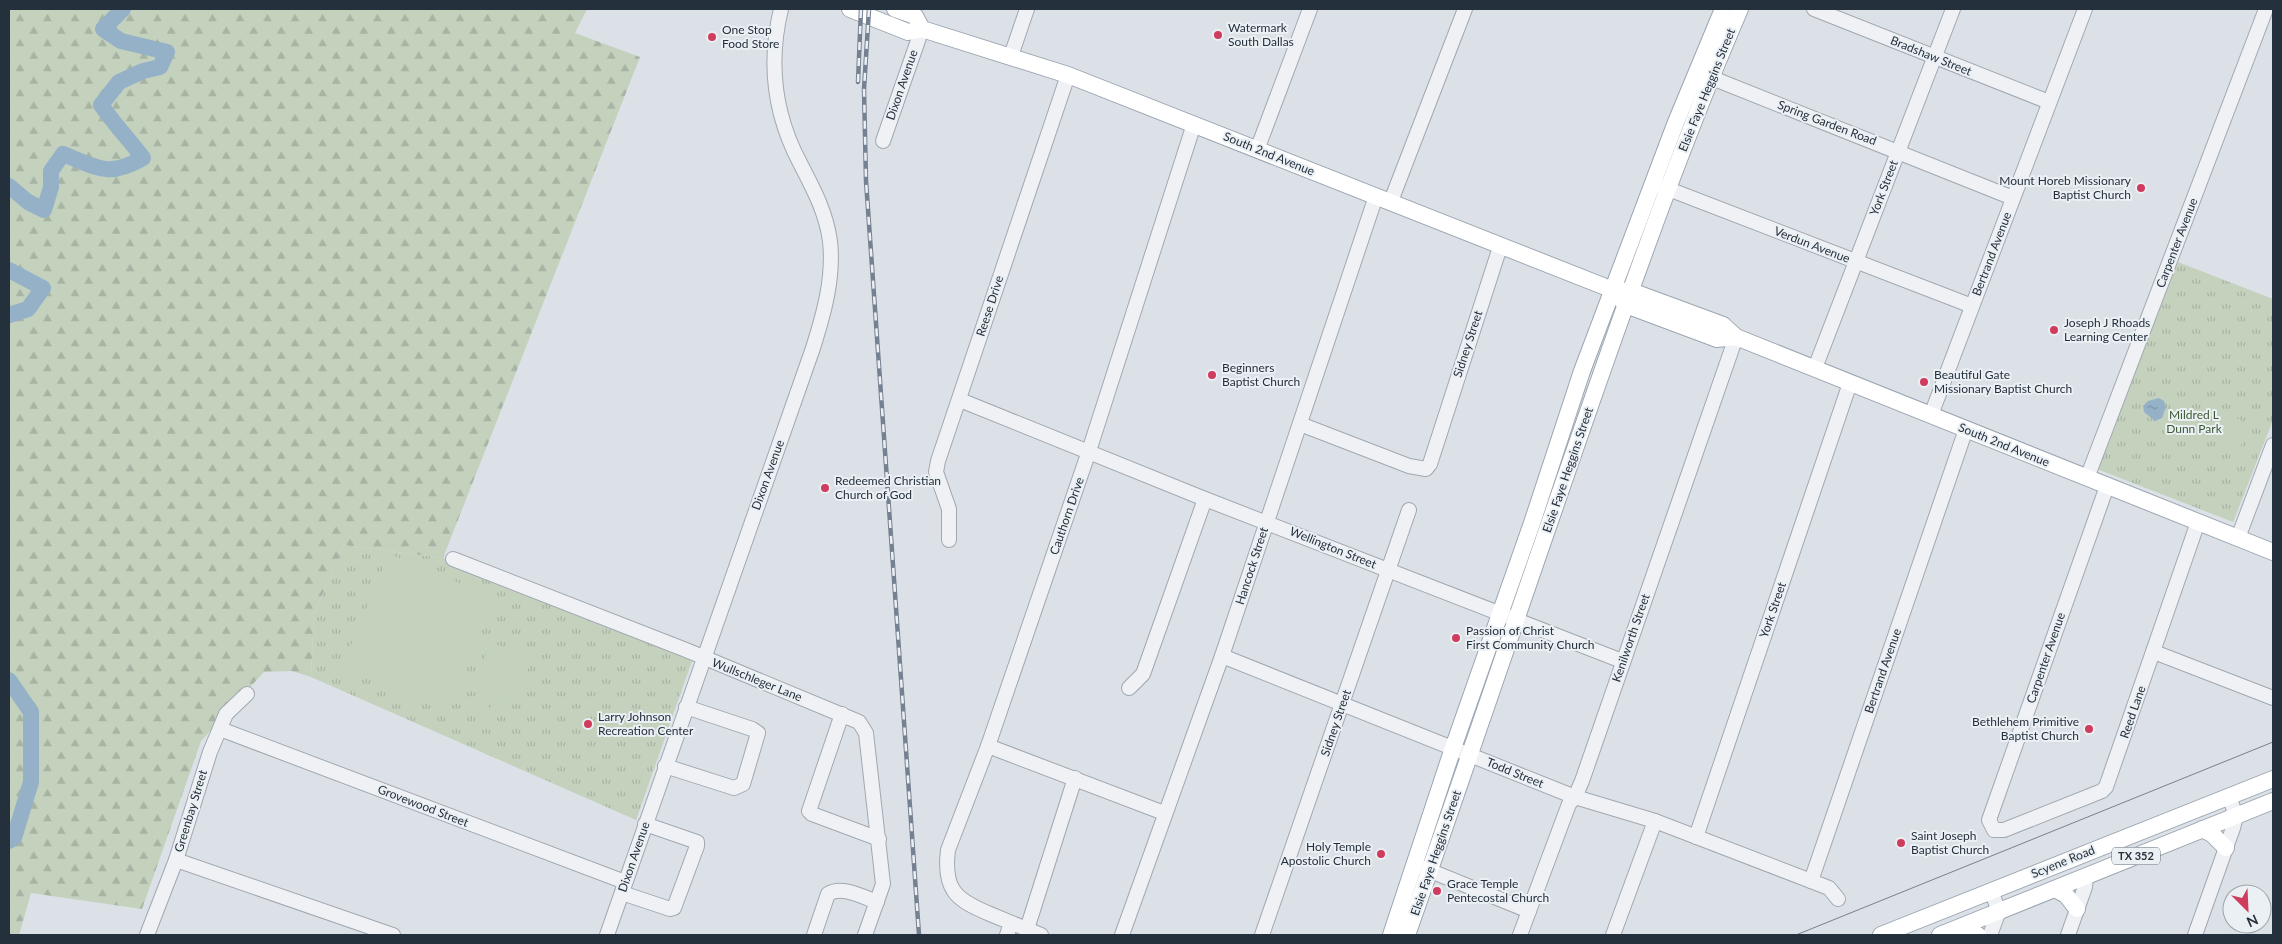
<svg xmlns="http://www.w3.org/2000/svg" width="2282" height="944" font-family="Lato,sans-serif">
  <defs>
    <pattern id="grass-tufts" width="24" height="20" patternUnits="userSpaceOnUse" patternTransform="scale(1.25)"><rect width="24" height="20" fill="#c3d1bd"/><path d="M3 7l-1-3M5 7V3M7 7l1-3M15 17l-1-3M17 17v-4M19 17l1-3" fill="none" stroke="#a7b4a3"/></pattern>
    <pattern id="forest-firs" width="22" height="20" patternUnits="userSpaceOnUse" patternTransform="scale(1.25)"><rect width="22" height="20" fill="#c3d1bd"/><path d="M5 1l3.5 6h-7zM16 11l3.5 6h-7z" fill="#a7b4a3"/></pattern>
    <pattern id="water-ripples" width="26" height="14" patternUnits="userSpaceOnUse" patternTransform="scale(1.25)"><rect width="26" height="14" fill="#95b1c8"/><path d="M2 4q2-2 4 0t4 0M15 11q2-2 4 0t4 0" fill="none" stroke="#7990a4"/></pattern>
  </defs>
  <rect width="100%" height="100%" fill="#dce1e7"/>
  <g fill="url(#grass-tufts)">
    <polygon points="2178,262 2273,299 2273,420 2233,522 2097,469"/>
    <polygon points="344,545 443,558 692,661 636,820 311,677 314,614"/>
  </g>
  <polygon fill="url(#forest-firs)" points="9,9 587,9 575,33 640,57 443,558 344,545 314,614 311,677 292,671 264,672 201,741 142,909 31,893 19,935 9,935"/>
  <g fill="#c3d1bd">
    <polygon points="2225,412 2251,426 2237,453 2210,439"/>
    <polygon points="390,554 495,598 448,713 341,668"/>
    <polygon points="491,642 532,659 513,704 472,688"/>
    <polygon points="484,697 497,723 486,729 473,703"/>
  </g>
  <polygon fill="url(#water-ripples)" points="2159,398 2164,401 2166,407 2162,418 2155,421 2144,412 2143,406 2148,401"/>
  <g fill="none" stroke-linecap="round" stroke-linejoin="round">
    <g stroke="#95b1c8" stroke-width="16">
      <path d="M9 186 28 202 44 210 51 187V171L63 154C98 168 108 178 143 158 129 139 114 124 101 105L119 82 143 71 160 67 167 52 121 41 103 29 123 9"/>
      <polyline points="9,270 43,288 28,309 9,315"/>
      <polyline points="9,680 31,712 31,782 14,838 9,841"/>
    </g>
    <g stroke="#a1a8b1" stroke-width="16">
      <g id="minor">
        <polyline points="1814,9 2049,102"/>
        <polyline points="1011,56 1027,9"/>
        <polyline points="1702,74 2013,198"/>
        <polyline points="883,141 922,29"/>
        <polyline points="1257,150 1310,9"/>
        <polyline points="1658,185 1972,306"/>
        <polyline points="1391,201 1465,9"/>
        <polyline points="1815,368 1953,9"/>
        <polyline points="960,400 1205,499 1622,661"/>
        <polyline points="1931,415 2085,9"/>
        <polyline points="1300,424 1409,466 1426,469 1430,464 1500,247"/>
        <polyline points="2087,478 2266,9"/>
        <polyline points="2107,486 1989,820 1994,830 2004,830 2102,791 2106,787 2198,522"/>
        <polyline points="2238,538 2273,445"/>
        <polyline points="949,540 949,509 936,472 938,461 1068,75"/>
        <polyline points="453,559 686,650 859,722 866,733 883,884 865,935"/>
        <polyline points="2154,652 2273,698"/>
        <polyline points="1222,656 1575,797 1655,821 1811,881"/>
        <polyline points="1129,688 1143,674 1205,499"/>
        <polyline points="842,714 809,811 812,814 879,839"/>
        <polyline points="220,729 625,882"/>
        <polyline points="988,746 1164,813"/>
        <polyline points="665,766 734,788 743,784 758,733 752,729 686,707"/>
        <polyline points="1696,837 1850,383"/>
        <polyline points="176,860 393,935"/>
        <polyline points="1421,867 1529,911"/>
        <polyline points="622,893 670,909 674,908 697,846 697,842 645,824"/>
        <polyline points="1838,899 1829,888 1811,881 1966,429"/>
        <polyline points="1027,929 1075,778"/>
        <polyline points="147,935 176,860 210,752 226,714 247,694"/>
        <path d="M607 935 813 348C824 313 834 278 830 241 826 212 813 188 800 163 774 114 768 63 781 9"/>
        <path d="M814 935 828 894C842 885 863 897 877 902"/>
        <polyline points="1007,935 1011,923"/>
        <path d="M1041 935C1024 928 1007 921 990 914 956 900 943 890 948 850L988 746 1089 451 1194 124"/>
        <polyline points="1122,935 1222,656 1376,196"/>
        <polyline points="1262,935 1409,510"/>
        <polyline points="1520,935 1569,804 1575,797 1582,781 1736,337"/>
        <polyline points="1613,935 1655,821"/>
        <polyline points="1990,935 1999,911 1991,891"/>
        <polyline points="2068,935 2085,887 2086,876"/>
        <polyline points="2195,935 2233,828 2236,816 2229,796"/>
      </g>
    </g>
    <g stroke="#9ba6b2" stroke-width="18">
      <g id="major">
        <polyline points="850,9 908,32 922,29 1068,75 1603,286 1612,290 1631,291 1723,325 1736,337 2273,552"/>
        <polyline points="895,9 915,16 922,29"/>
        <polyline points="1620,298 1626,305 1717,339 1736,337"/>
        <polyline points="2202,829 2212,834 2226,848"/>
        <polyline points="2055,889 2066,895 2077,909"/>
        <polyline points="1963,926 1978,935"/>
        <polyline points="1391,935 1453,748 1532,523 1582,371 1676,122 1723,9"/>
        <path d="M1407 935C1481 725 1551 514 1626 304 1661 205 1698 106 1740 9"/>
        <polyline points="1881,935 2273,779"/>
        <polyline points="1940,935 2273,801"/>
      </g>
    </g>
    <use href="#minor" stroke="#eff1f5" stroke-width="14"/>
    <use href="#major" stroke="#fff" stroke-width="16"/>
    <polyline stroke="#758190" stroke-width="1" points="1796,935 2273,742"/>
    <g stroke="#758190" stroke-width="4.5">
      <g id="rail">
        <polyline points="869,9 864,89 866,181 919,935"/>
        <polyline points="858,82 861,9"/>
      </g>
    </g>
    <use href="#rail" stroke="#ebf0f4" stroke-width="2.5" stroke-dasharray="8" stroke-linecap="butt"/>
  </g>
  <g fill="#d03c5d" stroke="#ebf0f4" stroke-width="2">
    <circle cx="1218" cy="35" r="5"/>
    <circle cx="712" cy="37" r="5"/>
    <circle cx="2141" cy="188" r="5"/>
    <circle cx="2054" cy="330" r="5"/>
    <circle cx="1212" cy="375" r="5"/>
    <circle cx="1924" cy="382" r="5"/>
    <circle cx="825" cy="488" r="5"/>
    <circle cx="1456" cy="638" r="5"/>
    <circle cx="588" cy="724" r="5"/>
    <circle cx="2089" cy="729" r="5"/>
    <circle cx="1901" cy="843" r="5"/>
    <circle cx="1381" cy="854" r="5"/>
    <circle cx="1437" cy="891" r="5"/>
  </g>
  <g text-anchor="middle" stroke-width="4" stroke-linejoin="round" paint-order="stroke">
    <rect fill="#ebf0f4" stroke="#606a74" stroke-width="1" x="2112" y="847.5" width="48" height="17" rx="4"/>
    <g font-size="11" font-weight="bold" fill="#25303d">
      <text x="2136" y="860">TX 352</text>
    </g>
    <g font-size="12" fill="#25303d" stroke="#ebf0f4" text-anchor="start">
      <text x="1228" y="32">Watermark<tspan x="1228" dy="14">South Dallas</tspan></text>
      <text x="722" y="34">One Stop<tspan x="722" dy="14">Food Store</tspan></text>
      <text x="2131" y="185" text-anchor="end">Mount Horeb Missionary<tspan x="2131" dy="14">Baptist Church</tspan></text>
      <text x="2064" y="327">Joseph J Rhoads<tspan x="2064" dy="14">Learning Center</tspan></text>
      <text x="1222" y="372">Beginners<tspan x="1222" dy="14">Baptist Church</tspan></text>
      <text x="1934" y="379">Beautiful Gate<tspan x="1934" dy="14">Missionary Baptist Church</tspan></text>
      <text x="835" y="485">Redeemed Christian<tspan x="835" dy="14">Church of God</tspan></text>
      <text x="1466" y="635">Passion of Christ<tspan x="1466" dy="14">First Community Church</tspan></text>
      <text x="598" y="721">Larry Johnson<tspan x="598" dy="14">Recreation Center</tspan></text>
      <text x="2079" y="726" text-anchor="end">Bethlehem Primitive<tspan x="2079" dy="14">Baptist Church</tspan></text>
      <text x="1911" y="840">Saint Joseph<tspan x="1911" dy="14">Baptist Church</tspan></text>
      <text x="1371" y="851" text-anchor="end">Holy Temple<tspan x="1371" dy="14">Apostolic Church</tspan></text>
      <text x="1447" y="888">Grace Temple<tspan x="1447" dy="14">Pentecostal Church</tspan></text>
    </g>
    <g font-size="12" fill="#25303d" stroke="#ebf0f4">
      <text transform="translate(1931 56) rotate(22)" y="4">Bradshaw Street</text>
      <text transform="translate(902 85) rotate(-71)" y="4">Dixon Avenue</text>
      <text transform="translate(1707 90) rotate(-68)" y="4">Elsie Faye Heggins Street</text>
      <text transform="translate(1827 123) rotate(21)" y="4">Spring Garden Road</text>
      <text transform="translate(1269 154) rotate(22)" y="4">South 2nd Avenue</text>
      <text transform="translate(1884 188) rotate(-69)" y="4">York Street</text>
      <text transform="translate(2177 243) rotate(-69)" y="4">Carpenter Avenue</text>
      <text transform="translate(1812 245) rotate(21)" y="4">Verdun Avenue</text>
      <text transform="translate(1992 254) rotate(-69)" y="4">Bertrand Avenue</text>
      <text transform="translate(990 306) rotate(-72)" y="4">Reese Drive</text>
      <text transform="translate(1468 344) rotate(-72)" y="4">Sidney Street</text>
      <text transform="translate(2004 445) rotate(22)" y="4">South 2nd Avenue</text>
      <text transform="translate(1568 470) rotate(-71)" y="4">Elsie Faye Heggins Street</text>
      <text transform="translate(768 475) rotate(-70)" y="4">Dixon Avenue</text>
      <text transform="translate(1067 516) rotate(-71)" y="4">Cauthorn Drive</text>
      <text transform="translate(1333 548) rotate(22)" y="4">Wellington Street</text>
      <text transform="translate(1252 566) rotate(-72)" y="4">Hancock Street</text>
      <text transform="translate(1773 610) rotate(-71)" y="4">York Street</text>
      <text transform="translate(1631 638) rotate(-71)" y="4">Kenilworth Street</text>
      <text transform="translate(2046 658) rotate(-71)" y="4">Carpenter Avenue</text>
      <text transform="translate(1883 671) rotate(-71)" y="4">Bertrand Avenue</text>
      <text transform="translate(757 680) rotate(22)" y="4">Wullschleger Lane</text>
      <text transform="translate(2133 712) rotate(-71)" y="4">Reed Lane</text>
      <text transform="translate(1336 723) rotate(-71)" y="4">Sidney Street</text>
      <text transform="translate(1515 773) rotate(22)" y="4">Todd Street</text>
      <text transform="translate(423 806) rotate(21)" y="4">Grovewood Street</text>
      <text transform="translate(191 811) rotate(-73)" y="4">Greenbay Street</text>
      <text transform="translate(1436 853) rotate(-71)" y="4">Elsie Faye Heggins Street</text>
      <text transform="translate(634 857) rotate(-71)" y="4">Dixon Avenue</text>
      <text transform="translate(2063 862) rotate(-22)" y="4">Scyene Road</text>
    </g>
    <g font-size="12" fill="#3c5932" stroke="#ebf0f4">
      <text x="2194" y="419">Mildred L<tspan x="2194" dy="14">Dunn Park</tspan></text>
    </g>
  </g>
  <rect width="2282" height="944" fill="none" stroke="#25303d" stroke-width="20"/>
  <g transform="translate(2247 909) rotate(156)"><circle r="24" fill="#ebf0f4" stroke="#9ca3ab"/>
  <path d="M0-4L9 19L0 12L-9 19Z" fill="#d03c5d"/>
  <text y="-8" font-size="14" font-weight="bold" text-anchor="middle" fill="#25303d">N</text>
  </g>
</svg>
